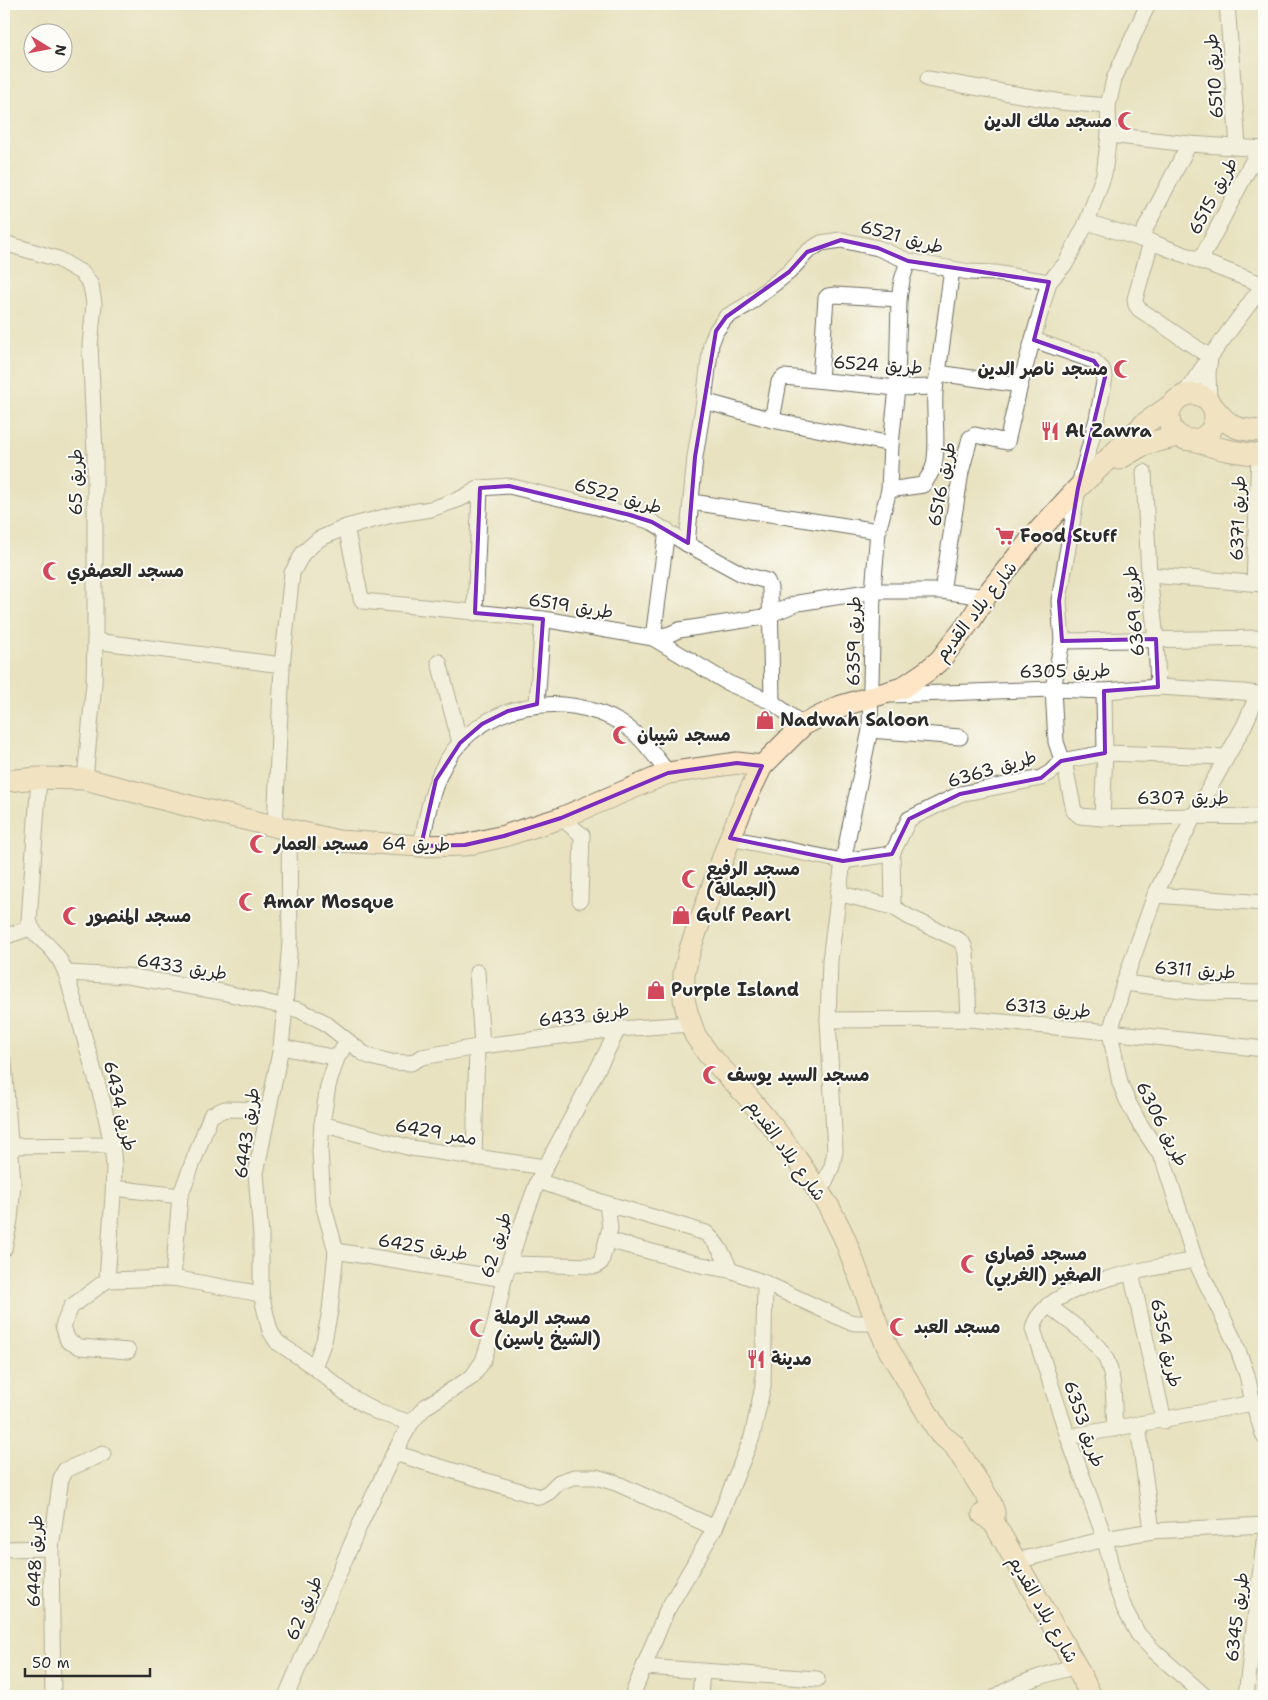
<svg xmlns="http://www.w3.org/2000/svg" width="1268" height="1700" font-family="'Shantell Sans','Playpen Sans Arabic',sans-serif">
  <rect width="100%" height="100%" fill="#fdfcf7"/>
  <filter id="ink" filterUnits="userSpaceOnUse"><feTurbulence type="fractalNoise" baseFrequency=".02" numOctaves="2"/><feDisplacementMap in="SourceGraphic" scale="10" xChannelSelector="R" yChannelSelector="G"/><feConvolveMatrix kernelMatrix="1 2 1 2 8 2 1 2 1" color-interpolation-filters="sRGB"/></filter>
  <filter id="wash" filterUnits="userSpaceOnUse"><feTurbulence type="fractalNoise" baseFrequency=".0096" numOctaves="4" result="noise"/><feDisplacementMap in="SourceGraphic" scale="20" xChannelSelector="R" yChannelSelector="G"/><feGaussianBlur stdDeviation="1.12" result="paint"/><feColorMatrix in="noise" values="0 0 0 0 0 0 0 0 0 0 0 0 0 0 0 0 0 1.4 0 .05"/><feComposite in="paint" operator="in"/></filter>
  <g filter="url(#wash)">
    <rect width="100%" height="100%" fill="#e8e2c0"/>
  </g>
  <g filter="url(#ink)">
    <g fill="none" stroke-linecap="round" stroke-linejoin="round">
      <g stroke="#6d6b5f" stroke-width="17">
        <g id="street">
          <polyline points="1227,4 1238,146"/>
          <polyline points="928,79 1061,102 1108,106"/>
          <polyline points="1109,135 1189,144 1264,149"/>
          <polyline points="1087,222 1151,242 1264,285"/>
          <polyline points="1140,239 1189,144"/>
          <polyline points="1151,242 1135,299 1136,305 1139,309 1210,357"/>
          <polyline points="4,243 58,259 82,273 91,285 94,304 90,345 95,453 95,641 94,683 85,779"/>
          <polyline points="1200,261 1259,149"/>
          <polyline points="1034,340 1094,361 1102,369 1105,377 1097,419 1078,488 1059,601 1062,641 1053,689 1056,742 1066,771 1074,811 1080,816 1102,818 1194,816 1264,817"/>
          <polyline points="938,373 1020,385"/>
          <polyline points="820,380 826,298 828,296 835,295 899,299"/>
          <polyline points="1184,395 1210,357 1264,284"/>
          <polyline points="704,401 772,420 891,444"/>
          <polyline points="1209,402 1208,373 1210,358"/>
          <polyline points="772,420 779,382 784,377 897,388 934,387"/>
          <polyline points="1144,472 1149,575 1156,639 1158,687"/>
          <path d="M889 490 923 485C927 479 933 471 934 465 940 434 930 403 938 373L952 269"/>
          <polyline points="692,502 878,531"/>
          <polyline points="346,527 361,598 363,601 543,619 653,638 670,634 679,630 764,617 798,603 873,591 942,591 985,597"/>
          <polyline points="687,544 695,457 704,401 711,344 716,331 726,317 747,305 789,272 807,252 821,243 841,240 878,248 908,261 969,272 995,273 1049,282"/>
          <polyline points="1149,575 1263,584"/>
          <polyline points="1254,583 1259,454"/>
          <polyline points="942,591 961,472 970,438 975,435 1007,442 1020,385 1049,282 1066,263 1087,222 1104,174 1109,135 1108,106 1114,79 1148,4"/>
          <polyline points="475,613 480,488"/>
          <polyline points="653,638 728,683 772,702 803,725"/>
          <polyline points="653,638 667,530"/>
          <polyline points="95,641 282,665"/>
          <polyline points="1062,641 1264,638"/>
          <polyline points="439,662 460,743"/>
          <polyline points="1258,694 1244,726 1194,816 1155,895 1124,983 1110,1032 1120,1083 1127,1100 1138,1121 1163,1159 1195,1260 1235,1342 1247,1375 1253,1403 1264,1437"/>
          <polyline points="891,695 1053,689 1104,691 1158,687 1243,692 1264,695"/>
          <polyline points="537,704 543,619"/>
          <polyline points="870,730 960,737"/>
          <path d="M39 778 29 920C32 936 45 940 54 952 59 958 63 966 66 973L103 1103 112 1145 114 1165 113 1196 107 1280"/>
          <polyline points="561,818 582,835 580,900"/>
          <polyline points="1102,818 1105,753 1104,691"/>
          <polyline points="275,827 282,665 292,573 303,553 319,539 346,527 392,515 431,509 460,499 480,488 509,486 630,515 652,522 687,544 742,574 767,581 770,588 772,702"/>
          <polyline points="289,830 290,941 285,1006 281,1047 256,1173 261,1236 261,1294 270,1331 277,1342 314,1367 348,1395 377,1412 411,1423"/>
          <polyline points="730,838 843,861 892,854 909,819 960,794 1041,778 1051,772 1061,761 1105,753 1226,757"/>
          <path d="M421 846C427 817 431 788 446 762 481 702 564 689 621 723 641 735 654 755 668 773"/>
          <polyline points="892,854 893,907"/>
          <polyline points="838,893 893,907 909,917 959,940 964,946 966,953 969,1019"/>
          <polyline points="1155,895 1264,903"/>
          <polyline points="4,937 30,928"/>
          <polyline points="477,972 482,1046"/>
          <polyline points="66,973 127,976 187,986 222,992 299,1010 324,1022 363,1053 371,1057 391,1062 411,1063 422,1057 482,1046 618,1029 691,1024"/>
          <polyline points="1124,983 1199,992 1264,993"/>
          <polyline points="828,1020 969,1019 1110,1032 1264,1049"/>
          <polyline points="281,1047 337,1058"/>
          <polyline points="4,1062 13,1183 10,1220 4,1249"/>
          <polyline points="322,1124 411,1148 545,1167"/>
          <polyline points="9,1146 112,1145"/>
          <polyline points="474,1158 477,1048"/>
          <path d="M538 1181 595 1200 706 1233C718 1244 724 1255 730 1270"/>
          <polyline points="114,1188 180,1196"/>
          <polyline points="820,1193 832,1166 835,1151 828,1020 830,960 843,861 870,730 873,591 878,531 889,490 891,444 897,388 899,299 902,280 908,261"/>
          <polyline points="607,1240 701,1265 730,1270 765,1283 847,1321 855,1323 877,1323"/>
          <polyline points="336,1251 504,1279"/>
          <path d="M1195 1260C1156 1268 1041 1283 1033 1329L1068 1437 1105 1539 1115 1584 1125 1610 1138 1634 1154 1651 1205 1696"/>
          <polyline points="510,1264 596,1266 601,1262 610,1228 607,1204"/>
          <polyline points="1131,1273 1164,1421"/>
          <polyline points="173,1278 180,1196 211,1115 225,1109 268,1110"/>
          <polyline points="107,1280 173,1278 261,1294"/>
          <polyline points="107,1280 71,1307 63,1326 68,1341 80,1347 128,1351"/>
          <path d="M1048 1305C1065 1319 1094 1337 1105 1357 1116 1377 1113 1407 1115 1429"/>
          <polyline points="314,1367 324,1341 330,1311 336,1251 323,1204 320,1150 322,1124 328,1086 337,1058 347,1042"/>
          <polyline points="1138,1425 1152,1531"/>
          <polyline points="1068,1437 1253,1403"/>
          <polyline points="394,1453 540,1497 549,1492 559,1482 574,1477 596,1477 616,1483 715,1528"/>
          <polyline points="4,1549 51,1548"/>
          <polyline points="1016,1561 1105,1539 1152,1531 1264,1525"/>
          <polyline points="645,1667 817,1679"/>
          <polyline points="53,1696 51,1548 61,1478 65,1470 103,1454"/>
          <polyline points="286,1696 361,1522 394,1453 411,1423 425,1407 472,1377 483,1361 495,1324 504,1279 519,1232 538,1181 606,1053 618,1029"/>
          <polyline points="632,1696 666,1612 715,1528 752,1437 763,1386 765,1283"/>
          <polyline points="700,1696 702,1672"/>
          <path d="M997 1696C1022 1681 1048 1674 1076 1666"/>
          <polyline points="1246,1696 1264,1542"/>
        </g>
      </g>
      <g stroke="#6d6b5f" stroke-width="23">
        <g id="secondary">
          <circle cx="1192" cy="417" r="23"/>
          <path d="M1213 407C1231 429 1237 430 1264 431"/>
          <path d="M1195 440C1218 450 1240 453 1264 455"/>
          <polyline points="1119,459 1145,444 1178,436"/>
          <polyline points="4,781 39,778 85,779 201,809 338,841 421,846 465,845 504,836 561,818 668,773 737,763 762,766"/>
          <polyline points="983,1514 994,1523 1076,1666 1091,1696"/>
          <polyline points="994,1523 994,1512 990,1501 954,1445 940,1434 889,1350 877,1323 844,1237 829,1207 796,1158 776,1131 747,1096 708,1054 695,1035 687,1012 684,999 684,974 690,949 730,838 746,799 762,766 803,725 841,706 902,688 927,671 940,660 971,620 985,597 1033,537 1078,488 1144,424 1173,404"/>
        </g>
      </g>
      <use href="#street" stroke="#fff" stroke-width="15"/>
      <use href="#secondary" stroke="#fde5c5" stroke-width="21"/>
    </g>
  </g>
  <path d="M0 0H1268V1700H0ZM841 240 878 248 908 261 1049 282 1034 340 1094 361 1105 377 1078 488 1059 601 1062 641 1156 639 1158 687 1104 691 1105 753 1061 761 1041 778 960 794 909 819 892 854 843 861 730 838 762 766 737 763 668 773 561 818 504 836 465 845 421 846 436 780 460 743 482 724 508 711 537 704 543 619 475 613 480 488 509 486 630 515 652 522 688 543 695 457 716 331 726 317 789 272 807 252Z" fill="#e8e2c0" fill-opacity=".55" fill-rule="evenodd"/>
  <path fill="none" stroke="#7b2cbf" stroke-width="4" stroke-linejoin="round" d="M841 240 878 248 908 261 1049 282 1034 340 1094 361 1105 377 1078 488 1059 601 1062 641 1156 639 1158 687 1104 691 1105 753 1061 761 1041 778 960 794 909 819 892 854 843 861 730 838 762 766 737 763 668 773 561 818 504 836 465 845 421 846 436 780 460 743 482 724 508 711 537 704 543 619 475 613 480 488 509 486 630 515 652 522 688 543 695 457 716 331 726 317 789 272 807 252Z"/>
  <defs>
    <g id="mosque-bare" transform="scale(1.5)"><path d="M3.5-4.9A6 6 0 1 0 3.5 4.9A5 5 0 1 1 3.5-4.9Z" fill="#d1495b" stroke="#fdfcf7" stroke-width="2.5" paint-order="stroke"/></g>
    <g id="restaurant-bare" transform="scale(1.5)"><path d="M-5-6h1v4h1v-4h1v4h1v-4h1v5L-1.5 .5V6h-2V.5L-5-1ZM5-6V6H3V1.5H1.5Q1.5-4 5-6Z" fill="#d1495b" stroke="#fdfcf7" stroke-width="2.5" paint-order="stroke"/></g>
    <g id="supermarket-bare" transform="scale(1.5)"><path d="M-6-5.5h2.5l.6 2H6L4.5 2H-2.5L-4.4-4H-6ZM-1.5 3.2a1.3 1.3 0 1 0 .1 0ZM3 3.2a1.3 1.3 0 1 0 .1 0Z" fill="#d1495b" stroke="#fdfcf7" stroke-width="2.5" paint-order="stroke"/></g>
    <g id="shop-bare" transform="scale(1.5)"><path d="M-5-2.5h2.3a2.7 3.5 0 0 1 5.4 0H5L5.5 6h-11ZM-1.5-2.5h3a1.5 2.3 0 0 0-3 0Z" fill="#d1495b" stroke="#fdfcf7" stroke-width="2.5" paint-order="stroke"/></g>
  </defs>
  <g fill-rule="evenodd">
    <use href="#mosque-bare" x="1127" y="121"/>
    <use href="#mosque-bare" x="1123" y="369"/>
    <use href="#restaurant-bare" x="1050" y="431"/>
    <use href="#supermarket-bare" x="1005" y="536"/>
    <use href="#mosque-bare" x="52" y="571"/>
    <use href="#shop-bare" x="765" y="720"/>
    <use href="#mosque-bare" x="622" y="735"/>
    <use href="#mosque-bare" x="259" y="844"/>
    <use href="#mosque-bare" x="691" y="879"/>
    <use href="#mosque-bare" x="248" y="902"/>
    <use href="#shop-bare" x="681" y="915"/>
    <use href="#mosque-bare" x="72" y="916"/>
    <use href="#shop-bare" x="656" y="990"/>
    <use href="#mosque-bare" x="712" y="1075"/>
    <use href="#mosque-bare" x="970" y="1264"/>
    <use href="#mosque-bare" x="899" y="1327"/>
    <use href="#mosque-bare" x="479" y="1328"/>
    <use href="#restaurant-bare" x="756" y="1359"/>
  </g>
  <g text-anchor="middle" stroke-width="4" stroke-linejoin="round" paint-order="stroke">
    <g font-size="18" fill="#2b2b2b" stroke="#fdfcf7">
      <text transform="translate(1214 76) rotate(-94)" y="6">طريق 6510</text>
      <text transform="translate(1213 196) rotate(-62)" y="6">طريق 6515</text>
      <text transform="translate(902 237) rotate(15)" y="6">طريق 6521</text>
      <text transform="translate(878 365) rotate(4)" y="6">طريق 6524</text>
      <text transform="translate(76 482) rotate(-90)" y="6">طريق 65</text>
      <text transform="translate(942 484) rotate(-79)" y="6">طريق 6516</text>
      <text transform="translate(618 496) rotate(16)" y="6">طريق 6522</text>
      <text transform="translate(1238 518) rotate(-88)" y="6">طريق 6371</text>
      <text transform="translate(571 606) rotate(9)" y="6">طريق 6519</text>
      <text transform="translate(976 611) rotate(-52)" y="6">شارع بلاد القديم</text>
      <text transform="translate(1134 611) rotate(-95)" y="6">طريق 6369</text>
      <text transform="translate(854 641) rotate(-89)" y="6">طريق 6359</text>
      <text transform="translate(1065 671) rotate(-1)" y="6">طريق 6305</text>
      <text transform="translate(992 769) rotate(-16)" y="6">طريق 6363</text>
      <text x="1183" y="804">طريق 6307</text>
      <text transform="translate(416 844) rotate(1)" y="6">طريق 64</text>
      <text transform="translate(182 967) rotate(9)" y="6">طريق 6433</text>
      <text transform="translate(1195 970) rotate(4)" y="6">طريق 6311</text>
      <text transform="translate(1048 1008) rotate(5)" y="6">طريق 6313</text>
      <text transform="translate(584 1015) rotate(-7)" y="6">طريق 6433</text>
      <text transform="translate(120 1106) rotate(77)" y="6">طريق 6434</text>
      <text transform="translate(1162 1124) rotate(63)" y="6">طريق 6306</text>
      <text transform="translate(436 1132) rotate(10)" y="6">ممر 6429</text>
      <text transform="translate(247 1133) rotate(-82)" y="6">طريق 6443</text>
      <text transform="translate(786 1150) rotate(54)" y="6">شارع بلاد القديم</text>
      <text transform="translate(496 1245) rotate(-73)" y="6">طريق 62</text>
      <text transform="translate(423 1247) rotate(9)" y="6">طريق 6425</text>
      <text transform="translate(1166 1343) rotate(78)" y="6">طريق 6354</text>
      <text transform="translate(1084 1424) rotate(71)" y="6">طريق 6353</text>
      <text transform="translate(35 1561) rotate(-88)" y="6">طريق 6448</text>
      <text transform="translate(304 1608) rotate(-67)" y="6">طريق 62</text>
      <text transform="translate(1043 1609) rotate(60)" y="6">شارع بلاد القديم</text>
      <text transform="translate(1237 1617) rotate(-83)" y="6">طريق 6345</text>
    </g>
    <g font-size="18" font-weight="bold" fill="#2b2b2b" stroke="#fdfcf7" text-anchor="start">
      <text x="1112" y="127" text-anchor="end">مسجد ملك الدين</text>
      <text x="1108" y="375" text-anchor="end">مسجد ناصر الدين</text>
      <text x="1065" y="437">Al Zawra</text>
      <text x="1020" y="542">Food Stuff</text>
      <text x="67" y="577">مسجد العصفري</text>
      <text x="780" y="726">Nadwah Saloon</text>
      <text x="637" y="741">مسجد شيبان</text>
      <text x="274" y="850">مسجد العمار</text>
      <text x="706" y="875">مسجد الرفيع<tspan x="706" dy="21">(الجمالة)</tspan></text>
      <text x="263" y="908">Amar Mosque</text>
      <text x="696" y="921">Gulf Pearl</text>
      <text x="87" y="922">مسجد المنصور</text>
      <text x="671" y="996">Purple Island</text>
      <text x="727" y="1081">مسجد السيد يوسف</text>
      <text x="985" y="1260">مسجد قصاري<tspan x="985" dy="21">الصغير (الغربي)</tspan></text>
      <text x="494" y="1324">مسجد الرملة<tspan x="494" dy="21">(الشيخ ياسين)</tspan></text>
      <text x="914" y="1333">مسجد العبد</text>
      <text x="771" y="1365">مدينة</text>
    </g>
  </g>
  <rect width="1268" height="1700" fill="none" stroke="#fdfcf7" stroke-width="20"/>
  <g transform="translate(48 48) rotate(100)"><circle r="24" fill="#fdfcf7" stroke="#a9a8a5"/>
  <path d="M0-4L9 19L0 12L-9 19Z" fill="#d1495b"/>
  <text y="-8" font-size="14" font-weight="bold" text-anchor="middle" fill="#2b2b2b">N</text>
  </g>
  <path d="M25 1668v8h125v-8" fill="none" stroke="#2b2b2b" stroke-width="2.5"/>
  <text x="32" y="1668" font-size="15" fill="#2b2b2b" stroke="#fdfcf7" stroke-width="4" paint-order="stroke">50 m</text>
</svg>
